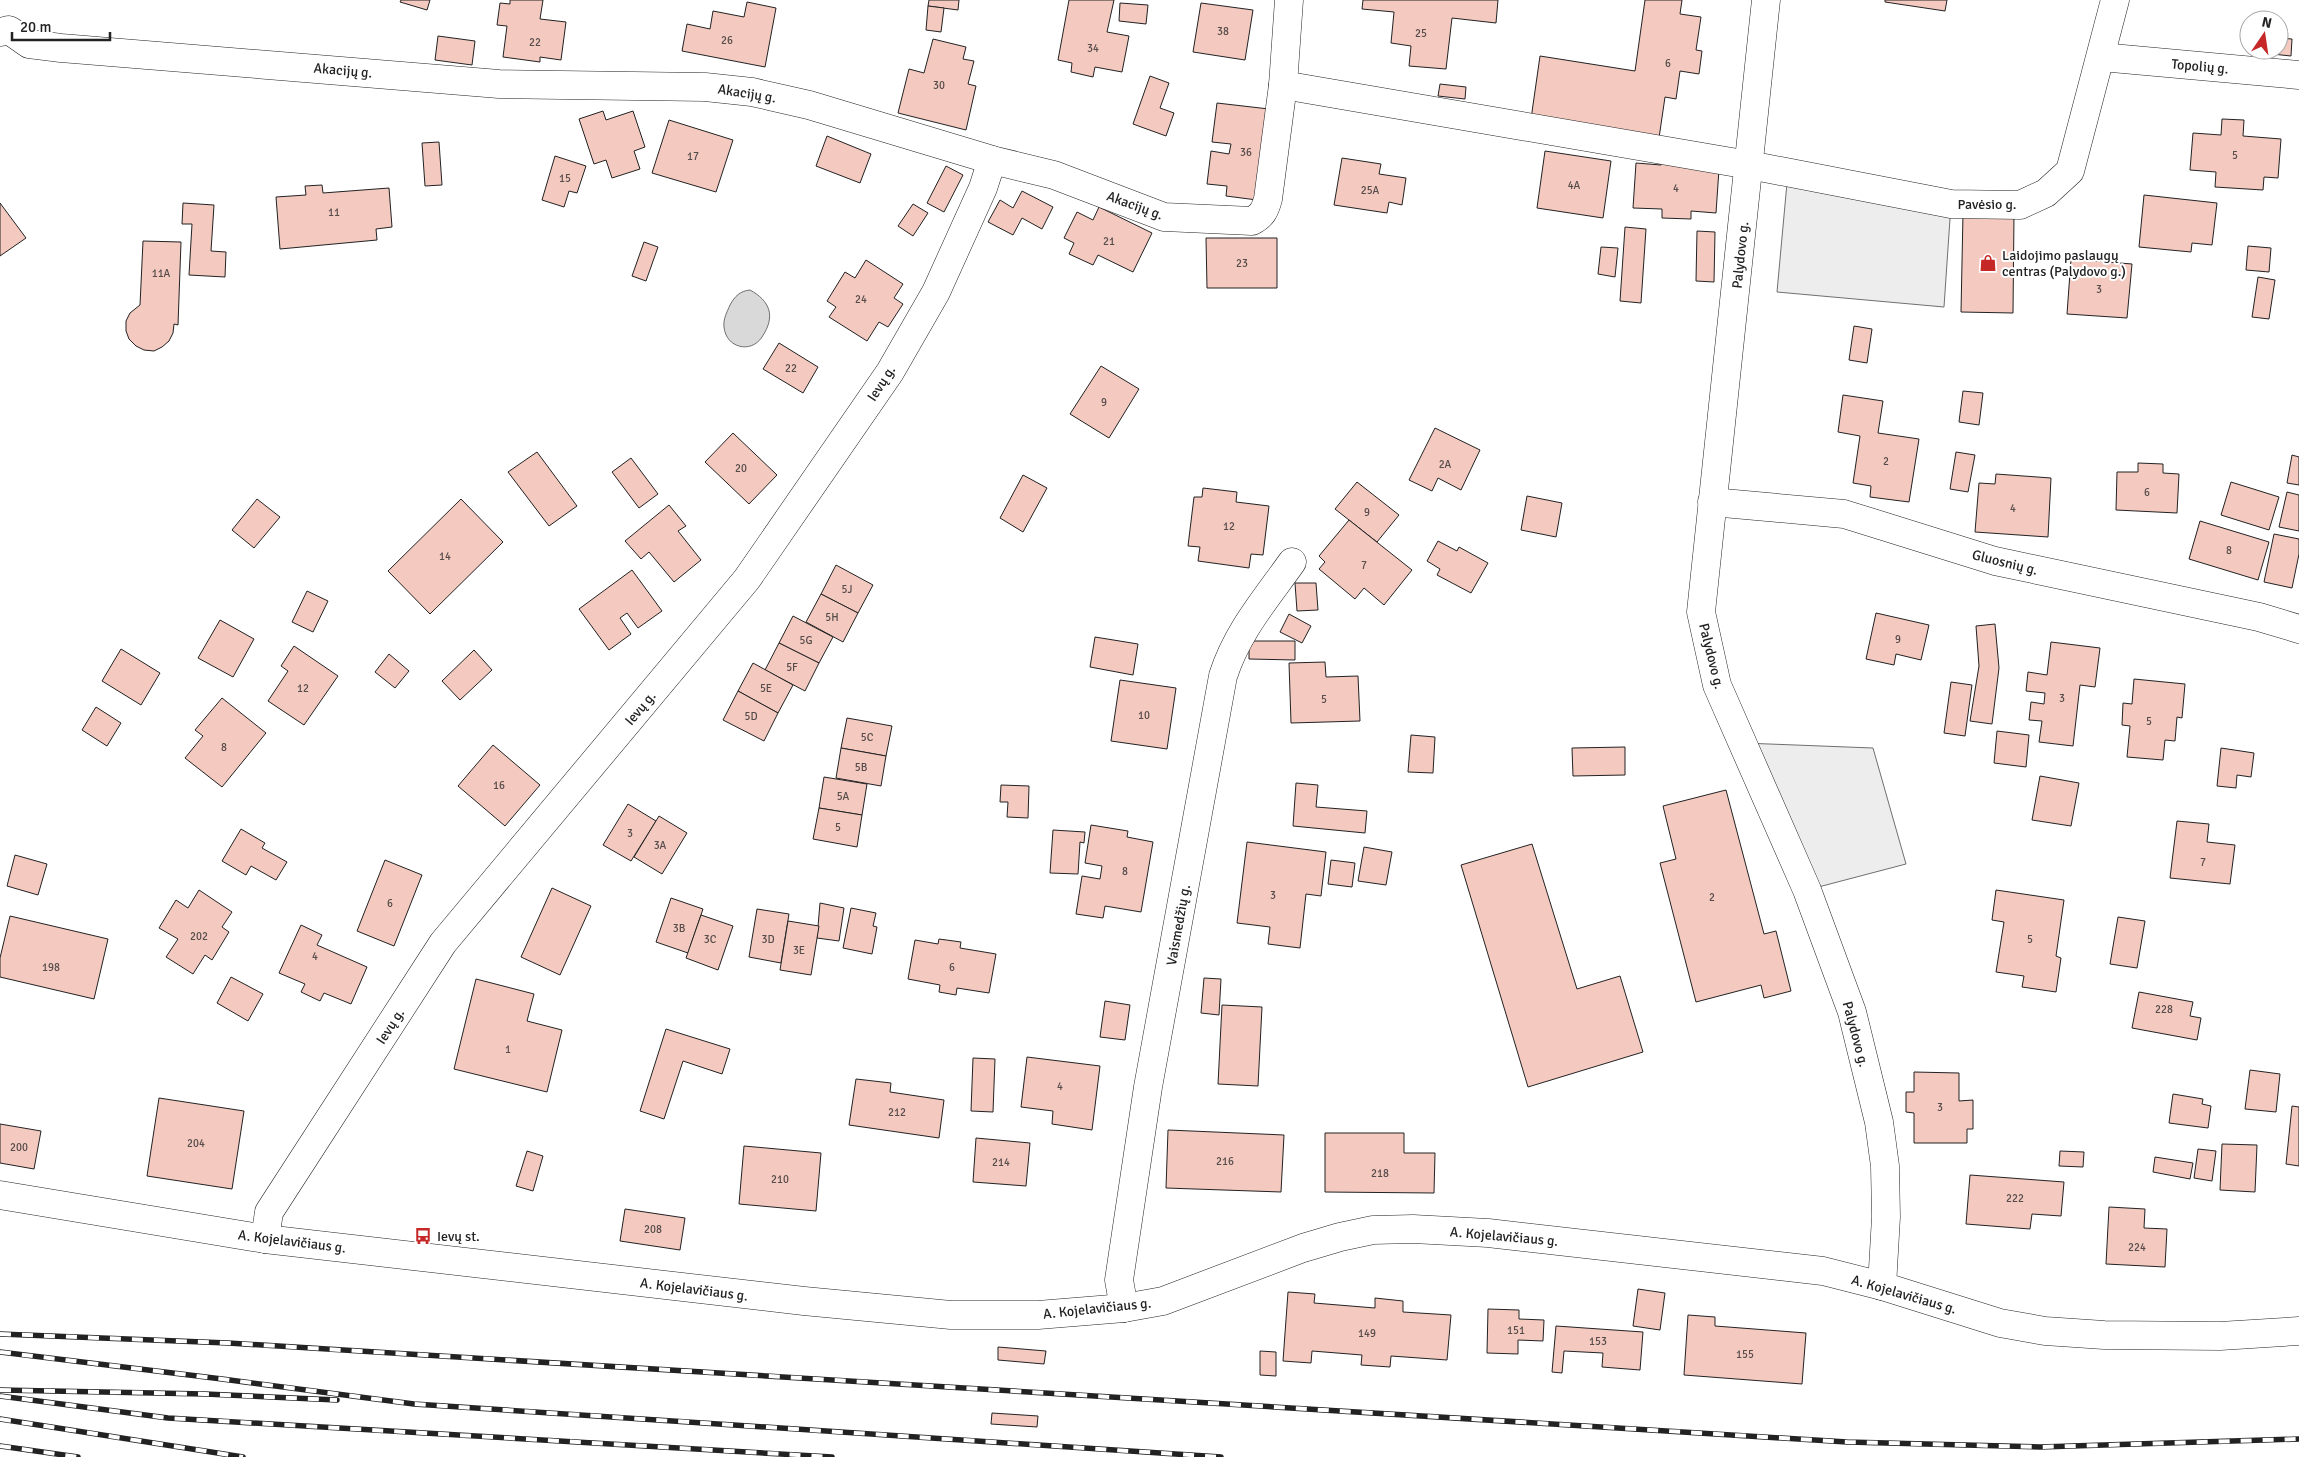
<svg xmlns="http://www.w3.org/2000/svg" width="2299" height="1457" font-family="Signika,sans-serif">
  <rect width="100%" height="100%" fill="#fff"/>
  <g fill="#ededed" stroke="#6f6f6f">
    <polygon points="1788,172 1951,204 1944,307 1777,292"/>
    <polygon points="1743,743 1873,748 1906,864 1807,890"/>
  </g>
  <path fill="#d9d9d9" stroke="#6f6f6f" d="M750 290C770 301 776 316 762 337 751 354 726 348 724 327 723 319 727 312 730 305 735 296 740 291 750 290Z"/>
  <g fill="#f3c9c0" stroke="#222">
    <polygon points="401,0 430,0 427,10 400,2"/>
    <polygon points="510,0 543,0 540,19 566,22 561,60 540,57 540,62 503,57 507,26 497,25 500,3 510,4"/>
    <polygon points="929,0 959,0 958,10 928,6"/>
    <polygon points="1069,0 1114,0 1107,32 1129,36 1122,72 1095,67 1093,77 1071,72 1072,63 1058,60"/>
    <polygon points="1363,0 1498,0 1496,23 1452,18 1446,69 1409,66 1411,46 1391,43 1394,12 1362,9"/>
    <polygon points="1645,0 1682,0 1680,14 1701,17 1696,50 1702,51 1699,74 1680,71 1676,99 1665,97 1659,138 1531,119 1540,56 1635,71"/>
    <polygon points="1885,0 1947,0 1945,11 1885,2"/>
    <polygon points="747,2 776,8 765,67 682,51 687,24 710,29 713,11 744,17"/>
    <polygon points="1120,3 1148,5 1146,24 1119,21"/>
    <polygon points="1201,3 1253,10 1245,60 1193,52"/>
    <polygon points="928,6 944,8 941,32 926,30"/>
    <polygon points="438,36 475,41 472,65 435,60"/>
    <polygon points="2279,38 2292,39 2291,56 2272,54 2273,50 2279,50"/>
    <polygon points="933,39 966,47 963,59 974,61 968,84 976,86 966,130 898,113 909,69 924,73"/>
    <polygon points="1150,76 1169,83 1160,108 1174,113 1166,136 1133,124"/>
    <polygon points="1440,84 1466,87 1465,99 1438,96"/>
    <polygon points="1217,103 1269,109 1257,200 1226,196 1227,186 1207,184 1211,151 1229,154 1231,144 1212,142"/>
    <polygon points="603,111 606,120 633,111 645,147 634,151 640,169 612,178 606,160 594,164 579,119"/>
    <polygon points="2222,119 2244,120 2243,136 2281,139 2278,178 2264,177 2263,190 2215,187 2216,172 2190,170 2193,133 2221,135"/>
    <polygon points="669,120 733,140 716,192 652,173"/>
    <polygon points="827,136 871,154 860,183 816,166"/>
    <polygon points="439,142 442,185 425,186 422,143"/>
    <polygon points="1545,151 1611,161 1603,218 1537,208"/>
    <polygon points="555,156 586,166 577,193 569,191 564,207 542,200"/>
    <polygon points="1661,157 1719,169 1716,213 1691,211 1691,219 1662,218 1662,209 1633,208 1636,163 1661,165"/>
    <polygon points="1342,158 1381,164 1379,174 1406,178 1402,205 1389,202 1387,213 1334,205"/>
    <polygon points="946,166 963,175 944,212 927,203"/>
    <polygon points="322,185 323,193 389,188 392,227 376,229 377,240 280,249 276,197 306,195 305,186"/>
    <polygon points="1022,191 1053,207 1042,229 1022,218 1013,235 988,222 1000,200 1013,208"/>
    <polygon points="2144,195 2217,203 2212,245 2192,243 2191,252 2139,247"/>
    <polygon points="0,203 26,238 0,256"/>
    <polygon points="183,203 214,205 211,251 226,252 225,277 189,275 192,224 182,224"/>
    <polygon points="913,204 928,213 913,236 898,226"/>
    <polygon points="1099,207 1152,233 1133,272 1098,255 1093,265 1069,254 1074,243 1064,238 1077,212 1093,220"/>
    <polygon points="1963,213 2014,214 2013,313 1961,312"/>
    <polygon points="1625,227 1646,229 1641,303 1620,301"/>
    <polygon points="1697,231 1715,232 1714,282 1696,281"/>
    <polygon points="1206,238 1277,238 1277,288 1207,288"/>
    <polygon points="143,241 181,242 178,325 174,324 173,333 169,341 162,347 154,351 144,350 136,346 129,339 126,331 126,321 130,313 140,305"/>
    <polygon points="644,242 658,247 646,281 632,276"/>
    <polygon points="2248,246 2271,248 2269,272 2246,270"/>
    <polygon points="1601,247 1618,248 1615,277 1598,274"/>
    <polygon points="2071,259 2132,264 2127,318 2067,314"/>
    <polygon points="866,260 903,284 894,298 903,304 888,327 879,322 867,341 829,317 836,307 827,301 845,272 855,278"/>
    <polygon points="2258,277 2275,280 2269,319 2252,317"/>
    <polygon points="1854,326 1872,329 1867,363 1849,360"/>
    <polygon points="779,343 818,367 803,393 763,369"/>
    <polygon points="1101,366 1139,389 1109,438 1070,414"/>
    <polygon points="1963,391 1983,393 1979,425 1959,422"/>
    <polygon points="1843,395 1883,401 1878,433 1919,439 1909,502 1870,497 1871,486 1853,483 1860,436 1838,432"/>
    <polygon points="1435,428 1480,450 1461,490 1438,478 1432,491 1409,480"/>
    <polygon points="733,433 777,475 749,504 705,462"/>
    <polygon points="537,452 577,506 549,526 508,472"/>
    <polygon points="1956,452 1975,455 1968,492 1950,489"/>
    <polygon points="2292,455 2299,457 2299,485 2287,483"/>
    <polygon points="631,458 658,494 639,508 612,472"/>
    <polygon points="2138,463 2163,464 2163,473 2179,474 2177,513 2116,510 2117,472 2138,472"/>
    <polygon points="1996,474 2051,478 2048,537 1975,532 1979,483 1995,484"/>
    <polygon points="1023,475 1047,488 1023,532 1000,518"/>
    <polygon points="1357,482 1399,515 1377,542 1335,509"/>
    <polygon points="2231,482 2279,497 2269,530 2221,515"/>
    <polygon points="1203,488 1237,492 1236,502 1269,506 1263,555 1251,554 1249,568 1198,561 1200,547 1188,546 1194,497 1202,497"/>
    <polygon points="2287,492 2299,495 2299,531 2279,527"/>
    <polygon points="1527,496 1562,503 1556,537 1521,530"/>
    <polygon points="257,499 280,517 254,548 232,530"/>
    <polygon points="461,499 503,542 430,614 388,571"/>
    <polygon points="669,505 686,526 678,531 701,560 674,582 649,552 641,559 625,541"/>
    <polygon points="1349,520 1412,570 1384,605 1364,588 1355,599 1319,569 1325,562 1319,556"/>
    <polygon points="2200,521 2269,542 2258,580 2189,559"/>
    <polygon points="2274,534 2299,539 2299,554 2292,588 2264,582"/>
    <polygon points="1438,541 1457,551 1459,547 1488,563 1471,593 1437,575 1440,569 1427,561"/>
    <polygon points="836,565 873,585 858,613 821,594"/>
    <polygon points="632,570 662,611 638,628 627,613 620,618 631,634 609,650 579,609"/>
    <polygon points="1295,583 1316,583 1318,610 1297,611"/>
    <polygon points="307,591 328,601 313,632 292,622"/>
    <polygon points="821,594 858,613 843,642 806,622"/>
    <polygon points="1876,613 1929,625 1921,660 1896,654 1894,665 1866,659"/>
    <polygon points="1289,614 1311,626 1302,643 1280,632"/>
    <polygon points="793,616 833,637 819,663 779,643"/>
    <polygon points="220,620 254,639 233,677 198,658"/>
    <polygon points="1995,624 1999,668 1992,724 1970,721 1979,666 1976,626"/>
    <polygon points="1095,637 1138,644 1133,675 1090,667"/>
    <polygon points="1249,641 1295,641 1295,660 1249,659"/>
    <polygon points="2051,642 2100,648 2095,687 2080,685 2073,746 2039,742 2042,721 2029,720 2031,702 2044,704 2045,693 2026,691 2028,672 2047,675"/>
    <polygon points="779,643 819,663 805,691 765,670"/>
    <polygon points="294,646 338,676 304,725 268,701 288,671 281,666"/>
    <polygon points="121,649 160,673 141,705 102,681"/>
    <polygon points="474,650 492,670 460,700 442,681"/>
    <polygon points="389,654 409,671 395,688 375,672"/>
    <polygon points="1325,662 1326,677 1358,676 1360,721 1291,723 1289,663"/>
    <polygon points="753,663 793,685 778,713 738,691"/>
    <polygon points="2134,679 2185,684 2182,718 2177,717 2175,741 2165,740 2163,760 2127,757 2130,726 2122,725 2123,703 2132,704"/>
    <polygon points="1120,680 1176,688 1167,749 1111,741"/>
    <polygon points="1951,682 1972,685 1965,736 1944,733"/>
    <polygon points="738,691 778,713 764,741 723,720"/>
    <polygon points="222,698 266,733 222,787 185,758 203,736 195,730"/>
    <polygon points="96,707 121,723 107,746 82,730"/>
    <polygon points="847,718 892,726 886,756 841,748"/>
    <polygon points="1997,731 2029,735 2026,767 1994,763"/>
    <polygon points="1411,735 1435,737 1433,773 1408,772"/>
    <polygon points="493,745 540,785 505,826 458,786"/>
    <polygon points="1625,747 1625,775 1573,776 1572,748"/>
    <polygon points="841,748 886,756 881,786 836,778"/>
    <polygon points="2221,748 2254,753 2251,777 2237,775 2236,788 2217,786"/>
    <polygon points="2040,776 2079,783 2071,826 2032,820"/>
    <polygon points="824,777 867,784 862,815 819,808"/>
    <polygon points="1296,783 1318,785 1316,807 1367,811 1365,833 1293,826"/>
    <polygon points="1001,785 1029,786 1028,818 1007,817 1008,802 1000,802"/>
    <polygon points="1726,790 1764,934 1776,931 1791,991 1764,998 1761,985 1696,1002 1660,863 1676,859 1663,806"/>
    <polygon points="628,804 656,821 631,861 603,845"/>
    <polygon points="819,808 862,815 857,847 813,839"/>
    <polygon points="659,816 687,833 662,874 634,857"/>
    <polygon points="2177,821 2209,824 2207,842 2235,845 2230,884 2170,878"/>
    <polygon points="1091,825 1128,831 1127,837 1153,842 1141,912 1105,906 1103,918 1076,914 1082,876 1100,879 1102,866 1085,863"/>
    <polygon points="241,829 265,843 262,848 287,862 276,880 251,866 246,875 222,861"/>
    <polygon points="1053,830 1085,832 1084,843 1080,842 1078,874 1050,873"/>
    <polygon points="1247,842 1326,852 1321,896 1306,894 1300,948 1268,944 1270,927 1237,923"/>
    <polygon points="1532,844 1577,989 1620,976 1643,1052 1528,1087 1461,865"/>
    <polygon points="1364,847 1392,852 1386,885 1358,881"/>
    <polygon points="15,855 47,864 38,895 7,886"/>
    <polygon points="385,860 422,875 394,946 357,931"/>
    <polygon points="1331,860 1355,863 1352,887 1328,884"/>
    <polygon points="552,888 591,906 560,975 521,957"/>
    <polygon points="199,890 232,912 222,927 229,932 212,960 205,955 193,974 166,957 178,939 159,928 176,900 188,908"/>
    <polygon points="1996,890 2064,900 2056,956 2061,958 2056,992 2022,987 2024,976 1996,972 2004,922 1992,920"/>
    <polygon points="671,898 703,909 688,953 656,942"/>
    <polygon points="820,903 844,908 839,941 817,938"/>
    <polygon points="851,908 876,913 873,926 877,927 872,954 843,948"/>
    <polygon points="757,909 789,914 781,963 749,957"/>
    <polygon points="701,915 733,926 718,970 686,958"/>
    <polygon points="10,916 108,939 94,999 0,977 0,958"/>
    <polygon points="2118,917 2145,921 2137,968 2110,964"/>
    <polygon points="788,921 819,926 811,975 780,970"/>
    <polygon points="301,925 322,935 317,945 367,967 351,1004 324,993 320,1001 301,992 305,984 279,973"/>
    <polygon points="939,939 961,942 960,948 996,954 989,993 957,988 956,995 939,992 940,985 908,979 915,940 938,944"/>
    <polygon points="231,977 263,994 248,1021 217,1003"/>
    <polygon points="1204,978 1221,979 1219,1015 1201,1013"/>
    <polygon points="476,979 534,994 527,1021 562,1030 547,1092 454,1069"/>
    <polygon points="2139,992 2193,1002 2190,1016 2201,1018 2197,1040 2132,1028"/>
    <polygon points="1105,1001 1130,1005 1125,1040 1100,1037"/>
    <polygon points="1222,1005 1262,1007 1258,1086 1218,1084"/>
    <polygon points="666,1029 730,1049 722,1074 683,1061 664,1119 640,1111"/>
    <polygon points="1027,1057 1100,1066 1092,1130 1052,1124 1053,1111 1021,1107"/>
    <polygon points="973,1058 995,1059 993,1112 971,1111"/>
    <polygon points="2250,1070 2280,1074 2276,1112 2245,1109"/>
    <polygon points="1914,1072 1959,1073 1959,1101 1973,1100 1973,1129 1967,1129 1967,1143 1914,1143 1914,1113 1906,1112 1906,1092 1914,1092"/>
    <polygon points="856,1079 891,1083 890,1092 944,1100 939,1138 849,1125"/>
    <polygon points="2173,1094 2203,1099 2202,1104 2211,1106 2208,1128 2169,1123"/>
    <polygon points="159,1098 244,1111 232,1189 147,1176"/>
    <polygon points="2292,1106 2299,1107 2299,1166 2286,1164"/>
    <polygon points="0,1124 41,1131 34,1169 0,1163"/>
    <polygon points="1168,1130 1284,1135 1281,1192 1166,1188"/>
    <polygon points="1325,1133 1404,1133 1404,1153 1435,1153 1434,1193 1325,1192"/>
    <polygon points="976,1138 1030,1143 1026,1186 973,1182"/>
    <polygon points="2222,1144 2257,1145 2255,1192 2220,1190"/>
    <polygon points="744,1146 821,1153 816,1211 739,1204"/>
    <polygon points="2198,1149 2216,1151 2212,1181 2194,1178"/>
    <polygon points="527,1151 543,1156 533,1191 516,1186"/>
    <polygon points="2060,1151 2084,1152 2083,1167 2059,1166"/>
    <polygon points="2155,1157 2193,1163 2190,1179 2153,1172"/>
    <polygon points="1970,1175 2064,1182 2061,1216 2032,1214 2030,1229 1966,1224"/>
    <polygon points="2109,1207 2145,1209 2144,1228 2167,1229 2165,1267 2106,1264"/>
    <polygon points="625,1209 685,1218 680,1250 620,1241"/>
    <polygon points="1638,1289 1665,1293 1660,1330 1633,1326"/>
    <polygon points="1288,1292 1315,1294 1314,1303 1375,1308 1375,1298 1403,1301 1403,1312 1451,1315 1447,1360 1391,1356 1390,1367 1361,1365 1362,1355 1312,1351 1311,1363 1283,1361"/>
    <polygon points="1488,1309 1519,1310 1519,1319 1544,1320 1543,1341 1518,1340 1518,1354 1487,1353"/>
    <polygon points="1688,1315 1715,1317 1715,1326 1806,1333 1802,1384 1684,1375"/>
    <polygon points="1556,1326 1643,1332 1640,1370 1602,1367 1603,1353 1564,1351 1562,1373 1552,1372"/>
    <polygon points="998,1347 1046,1351 1044,1364 998,1360"/>
    <polygon points="1260,1351 1276,1352 1276,1376 1260,1375"/>
    <polygon points="992,1413 1038,1416 1037,1427 991,1424"/>
  </g>
  <g fill="none" stroke-linecap="round" stroke-linejoin="round">
    <g stroke="#222" stroke-width="29">
      <g id="street">
        <polyline points="1766,0 1701,612 1717,685 1807,890 1852,1012 1879,1122 1885,1166 1886,1217 1882,1286"/>
        <path d="M0 32 9 30 29 44 61 48 499 84 705 87 752 92 809 105 992 160 1054 175 1164 217 1252 221C1262 216 1265 210 1268 199L1283 85 1289 0"/>
        <polyline points="2101,57 2299,75"/>
        <polyline points="1283,85 1749,165 1951,204 2020,205 2046,193 2070,171 2115,0"/>
        <polyline points="1712,502 1844,514 1995,561 2259,617 2299,629"/>
        <polyline points="0,1195 265,1239 804,1301 951,1315 1038,1315 1124,1308 1163,1301 1303,1248 1340,1237 1373,1230 1413,1229 1488,1233 1823,1271 1882,1286 2000,1323 2045,1331 2104,1335 2220,1336 2299,1331"/>
        <polyline points="265,1239 269,1212 443,943 747,579 890,372 936,292 983,188 992,160"/>
        <path d="M1124 1308 1119 1280 1148 1087 1223 676C1237 632 1265 600 1292 562"/>
      </g>
    </g>
    <use href="#street" stroke="#fff" stroke-width="28"/>
    <g stroke="#222" stroke-width="5.5">
      <g id="rail">
        <polyline points="0,1334 228,1343 1847,1442 2040,1447 2299,1439"/>
        <polyline points="0,1352 222,1379 414,1404 1221,1457"/>
        <polyline points="0,1390 205,1394 337,1400"/>
        <polyline points="0,1396 168,1418 832,1457"/>
        <polyline points="0,1419 243,1457"/>
        <polyline points="0,1446 78,1457"/>
      </g>
    </g>
    <use href="#rail" stroke="#fff" stroke-width="4" stroke-dasharray="11" stroke-linecap="butt"/>
  </g>
  <defs>
    <g id="shop-bare" transform="scale(1.35)"><path d="M-5-2.5h2.3a2.7 3.5 0 0 1 5.4 0H5L5.5 6h-11ZM-1.5-2.5h3a1.5 2.3 0 0 0-3 0Z" fill="#c62828" stroke="#fff" stroke-width="2.5" paint-order="stroke"/></g>
    <g id="bus-bare" transform="scale(1.35)"><path d="M-5-6H5V4H4V6H2V4H-2V6H-4V4H-5ZM-3.5-4V0h7V-4ZM-3.5 1.2v1.5H-2V1.2ZM2 1.2v1.5H3.5V1.2Z" fill="#c62828" stroke="#fff" stroke-width="2.5" paint-order="stroke"/></g>
  </defs>
  <g fill-rule="evenodd">
    <use href="#shop-bare" x="1988" y="263"/>
    <use href="#bus-bare" x="423" y="1236"/>
  </g>
  <g text-anchor="middle" stroke-width="4" stroke-linejoin="round" paint-order="stroke">
    <g font-size="11" fill="#564c4a">
      <text x="1223" y="35">38</text>
      <text x="1421" y="37">25</text>
      <text x="727" y="44">26</text>
      <text x="535" y="46">22</text>
      <text x="1093" y="52">34</text>
      <text x="1668" y="67">6</text>
      <text x="939" y="89">30</text>
      <text x="1246" y="156">36</text>
      <text x="2235" y="159">5</text>
      <text x="693" y="160">17</text>
      <text x="565" y="182">15</text>
      <text x="1574" y="189">4A</text>
      <text x="1676" y="192">4</text>
      <text x="1370" y="194">25A</text>
      <text x="334" y="216">11</text>
      <text x="1109" y="245">21</text>
      <text x="1242" y="267">23</text>
      <text x="161" y="277">11A</text>
      <text x="2099" y="293">3</text>
      <text x="861" y="303">24</text>
      <text x="791" y="372">22</text>
      <text x="1104" y="406">9</text>
      <text x="1886" y="465">2</text>
      <text x="1445" y="468">2A</text>
      <text x="741" y="472">20</text>
      <text x="2147" y="496">6</text>
      <text x="2013" y="512">4</text>
      <text x="1367" y="516">9</text>
      <text x="1229" y="530">12</text>
      <text x="2229" y="554">8</text>
      <text x="445" y="560">14</text>
      <text x="1364" y="569">7</text>
      <text x="847" y="593">5J</text>
      <text x="832" y="621">5H</text>
      <text x="1898" y="643">9</text>
      <text x="806" y="644">5G</text>
      <text x="792" y="671">5F</text>
      <text x="303" y="692">12</text>
      <text x="766" y="692">5E</text>
      <text x="2062" y="702">3</text>
      <text x="1324" y="703">5</text>
      <text x="1144" y="719">10</text>
      <text x="751" y="720">5D</text>
      <text x="2149" y="725">5</text>
      <text x="867" y="741">5C</text>
      <text x="224" y="751">8</text>
      <text x="861" y="771">5B</text>
      <text x="499" y="789">16</text>
      <text x="843" y="800">5A</text>
      <text x="838" y="831">5</text>
      <text x="630" y="837">3</text>
      <text x="660" y="849">3A</text>
      <text x="2203" y="866">7</text>
      <text x="1125" y="875">8</text>
      <text x="1273" y="899">3</text>
      <text x="1712" y="901">2</text>
      <text x="390" y="907">6</text>
      <text x="679" y="932">3B</text>
      <text x="199" y="940">202</text>
      <text x="710" y="943">3C</text>
      <text x="768" y="943">3D</text>
      <text x="2030" y="943">5</text>
      <text x="799" y="954">3E</text>
      <text x="315" y="960">4</text>
      <text x="51" y="971">198</text>
      <text x="952" y="971">6</text>
      <text x="2164" y="1013">228</text>
      <text x="508" y="1053">1</text>
      <text x="1060" y="1090">4</text>
      <text x="1940" y="1111">3</text>
      <text x="897" y="1116">212</text>
      <text x="196" y="1147">204</text>
      <text x="19" y="1151">200</text>
      <text x="1225" y="1165">216</text>
      <text x="1001" y="1166">214</text>
      <text x="1380" y="1177">218</text>
      <text x="780" y="1183">210</text>
      <text x="2015" y="1202">222</text>
      <text x="653" y="1233">208</text>
      <text x="2137" y="1251">224</text>
      <text x="1516" y="1334">151</text>
      <text x="1367" y="1337">149</text>
      <text x="1598" y="1345">153</text>
      <text x="1745" y="1358">155</text>
    </g>
    <g font-size="14" fill="#222" stroke="#fff">
      <text transform="translate(2200 66) rotate(5)" y="5">Topolių g.</text>
      <text transform="translate(343 70) rotate(5)" y="5">Akacijų g.</text>
      <text transform="translate(747 93) rotate(9)" y="5">Akacijų g.</text>
      <text x="1987" y="209">Pavėsio g.</text>
      <text transform="translate(1135 205) rotate(20)" y="5">Akacijų g.</text>
      <text transform="translate(1740 255) rotate(-84)" y="5">Palydovo g.</text>
      <text transform="translate(881 383) rotate(-57)" y="5">Ievų g.</text>
      <text transform="translate(2005 562) rotate(14)" y="5">Gluosnių g.</text>
      <text transform="translate(1712 656) rotate(76)" y="5">Palydovo g.</text>
      <text transform="translate(640 708) rotate(-50)" y="5">Ievų g.</text>
      <text transform="translate(1178 925) rotate(-80)" y="5">Vaismedžių g.</text>
      <text transform="translate(390 1026) rotate(-57)" y="5">Ievų g.</text>
      <text transform="translate(1856 1034) rotate(75)" y="5">Palydovo g.</text>
      <text transform="translate(1504 1236) rotate(5)" y="5">A. Kojelavičiaus g.</text>
      <text transform="translate(292 1241) rotate(7)" y="5">A. Kojelavičiaus g.</text>
      <text transform="translate(694 1289) rotate(7)" y="5">A. Kojelavičiaus g.</text>
      <text transform="translate(1904 1294) rotate(16)" y="5">A. Kojelavičiaus g.</text>
      <text transform="translate(1097 1308) rotate(-6)" y="5">A. Kojelavičiaus g.</text>
    </g>
    <g font-size="14" fill="#222" stroke="#fff" text-anchor="start">
      <text x="2002" y="260">Laidojimo paslaugų<tspan x="2002" dy="16">centras (Palydovo g.)</tspan></text>
      <text x="437" y="1241">Ievų st.</text>
    </g>
  </g>
  <g transform="translate(2264 35) rotate(13)"><circle r="24" fill="#ffffff" stroke="#a7a7a7"/>
  <path d="M0-4L9 19L0 12L-9 19Z" fill="#c62828"/>
  <text y="-8" font-size="14" font-weight="bold" text-anchor="middle" fill="#222222">N</text>
  </g>
  <path d="M12 32v8h98v-8" fill="none" stroke="#222222" stroke-width="2.5"/>
  <text x="20" y="32" font-size="15" fill="#222222" stroke="#ffffff" stroke-width="4" paint-order="stroke">20 m</text>
</svg>
